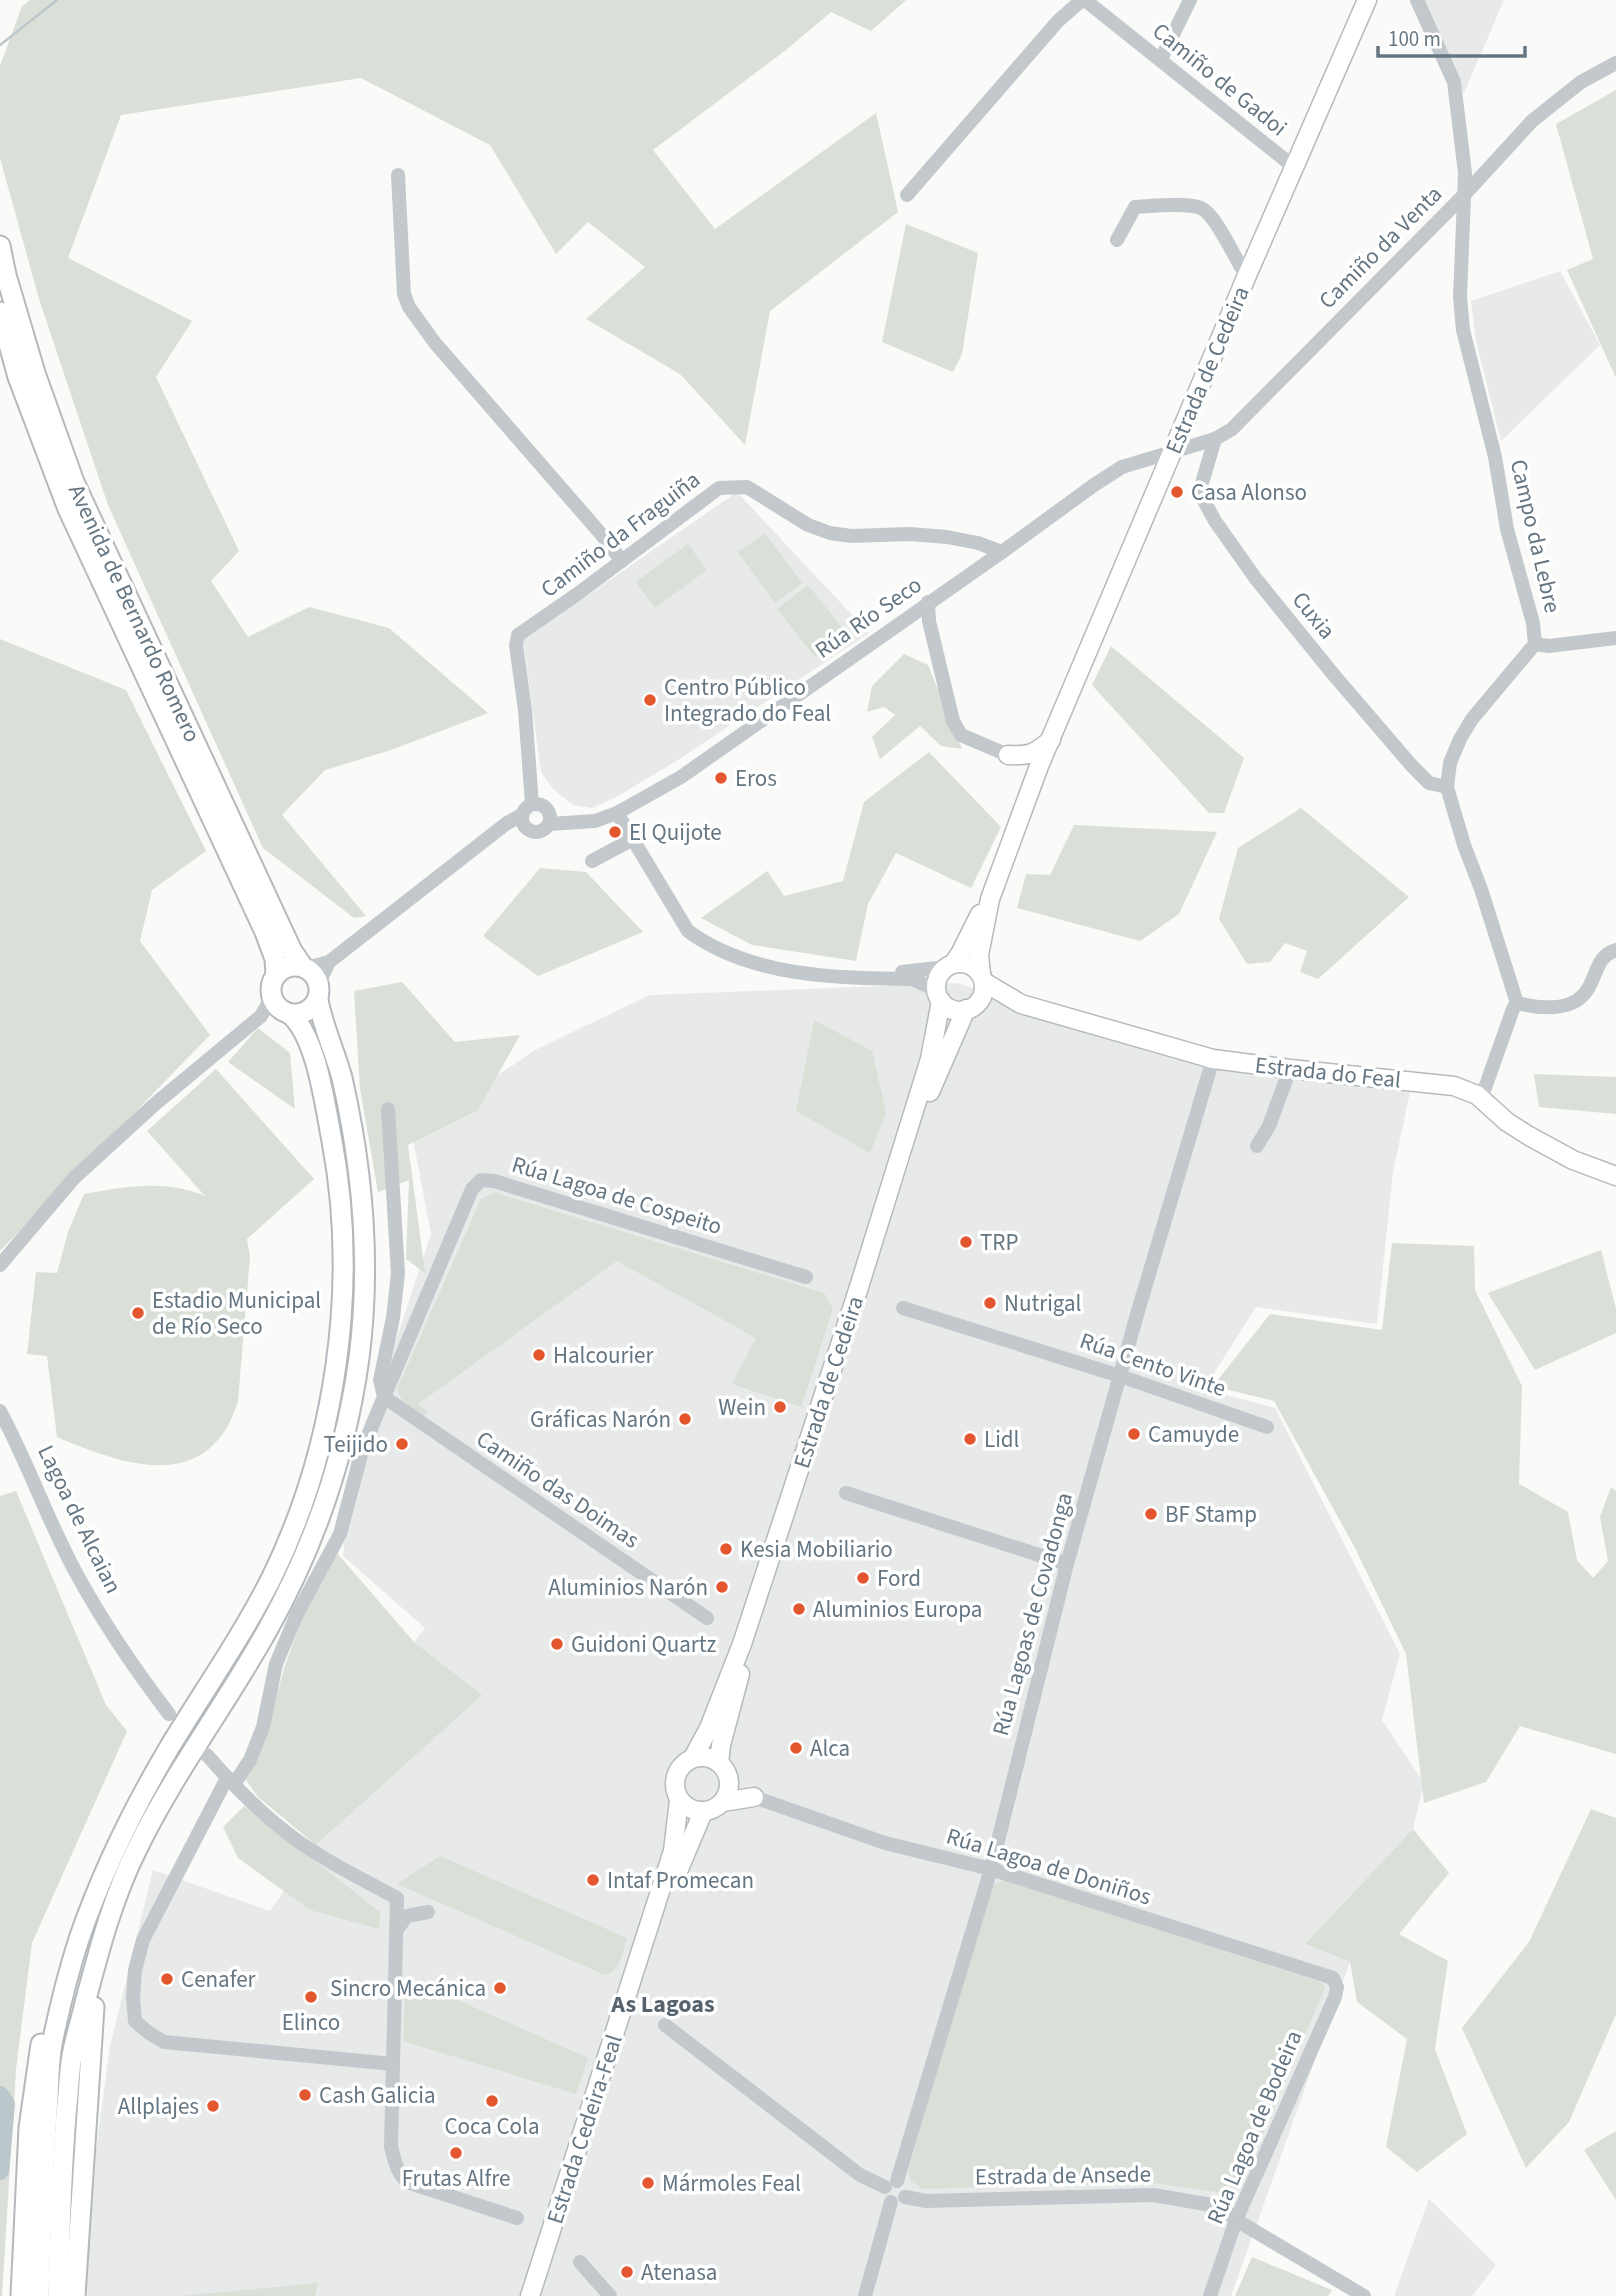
<svg xmlns="http://www.w3.org/2000/svg" width="1616" height="2296" font-family="'Source Sans 3',sans-serif">
  <rect width="100%" height="100%" fill="#fafaf8"/>
  <g fill="#e8e9e9">
    <polygon points="1422,0 1504,0 1464,93 1459,87"/>
    <polygon points="1560,271 1600,345 1501,441 1476,341 1471,301"/>
    <polygon points="737,492 869,633 678,760 618,796 592,808 573,805 552,788 541,772 523,640"/>
    <polygon points="958,983 998,997 1036,1018 1198,1063 1293,1079 1410,1092 1393,1172 1377,1324 1256,1307 1204,1389 1275,1408 1400,1654 1382,1720 1424,1783 1413,1829 1305,1944 1350,1962 1231,2296 87,2296 83,2283 91,2187 110,2046 153,1870 270,1911 316,1845 481,1695 414,1642 425,1628 343,1556 351,1455 382,1383 431,1234 412,1134 535,1050 650,995"/>
    <polygon points="1429,2199 1496,2265 1472,2296 1394,2296"/>
  </g>
  <g fill="#dadfd7">
    <polygon points="30,0 906,0 871,31 831,12 786,50 653,150 715,229 876,113 898,212 770,311 745,445 680,374 586,319 645,267 588,222 556,254 490,145 361,78 121,115 68,258 192,321 156,377 239,551 211,581 248,637 309,607 389,628 488,713 391,750 325,770 282,815 366,916 354,918 263,848 108,505 39,299 0,158 0,66 22,6"/>
    <polygon points="1616,90 1616,378 1567,270 1593,259 1556,124"/>
    <polygon points="906,224 978,253 962,354 953,372 882,342"/>
    <polygon points="765,533 802,583 775,603 738,552"/>
    <polygon points="688,544 707,570 655,608 636,582"/>
    <polygon points="808,585 847,634 816,658 777,609"/>
    <polygon points="0,639 126,690 206,851 152,890 140,941 210,1035 0,1251"/>
    <polygon points="1111,646 1244,758 1224,813 1209,813 1092,685"/>
    <polygon points="904,654 928,665 962,749 941,746 920,726 880,759 872,737 895,715 884,707 867,712 872,686"/>
    <polygon points="929,752 1001,827 971,888 896,853 868,904 856,961 752,945 701,918 767,871 784,896 843,881 864,802"/>
    <polygon points="1301,808 1409,897 1318,979 1300,972 1307,951 1285,943 1270,962 1247,964 1219,919 1238,848"/>
    <polygon points="1074,825 1217,832 1179,914 1140,941 1017,908 1026,874 1050,875"/>
    <polygon points="540,868 586,872 643,932 538,976 483,936"/>
    <polygon points="402,982 455,1042 520,1035 478,1110 408,1145 425,1273 406,1259 409,1180 378,1192 360,1089 354,991"/>
    <polygon points="814,1020 872,1051 886,1112 870,1153 796,1111"/>
    <polygon points="258,1028 290,1053 295,1109 228,1062"/>
    <path d="M216 1069 314 1179 247 1239 250 1257 238 1401C209 1495 125 1466 57 1437L47 1356 27 1354 36 1272 57 1273 68 1232 84 1194C126 1187 164 1179 205 1196L147 1131Z"/>
    <polygon points="1534,1074 1616,1077 1616,1114 1539,1107"/>
    <path d="M496 1193 824 1293 833 1309 801 1407 732 1384 756 1338 617 1261 418 1404 428 1412 424 1416C413 1408 398 1403 398 1387L481 1199 486 1196Z"/>
    <polygon points="1392,1243 1474,1246 1475,1290 1522,1386 1519,1484 1568,1512 1577,1560 1593,1578 1608,1561 1600,1517 1611,1487 1616,1491 1616,1754 1520,1726 1486,1782 1424,1803 1406,1654 1355,1548 1274,1401 1213,1386 1270,1314 1382,1330"/>
    <polygon points="1601,1250 1616,1309 1616,1333 1535,1370 1488,1293"/>
    <polygon points="16,1491 106,1705 127,1731 32,1943 16,2069 2,2296 0,2296 0,1496"/>
    <polygon points="337,1553 414,1642 482,1695 316,1845 258,1797 245,1779 265,1740 284,1668 303,1617"/>
    <polygon points="244,1806 380,1912 379,1929 310,1910 238,1858 223,1827"/>
    <polygon points="1591,1809 1616,1818 1616,2014 1569,2122 1526,2168 1462,2028 1529,1942"/>
    <polygon points="1413,1829 1449,1873 1399,1934 1448,1961 1435,2049 1467,2134 1417,2172 1386,2147 1407,2039 1357,2002 1350,1962 1305,1944"/>
    <path d="M440 1856 627 1938C622 1953 622 1970 605 1975L397 1884Z"/>
    <polygon points="1005,1880 1322,1983 1325,1987 1240,2188 1233,2192 1223,2193 1155,2183 922,2189 911,2181 908,2172 989,1890 992,1885"/>
    <polygon points="406,1977 588,2058 576,2094 403,2041"/>
    <polygon points="1616,2131 1616,2200 1584,2150"/>
    <polygon points="1252,2257 1332,2290 1328,2296 1235,2296"/>
    <polygon points="318,2283 315,2296 181,2296"/>
  </g>
  <g fill="none" stroke-linecap="round" stroke-linejoin="round">
    <polyline stroke="#bbc7cb" stroke-width="2.5" points="0,45 57,0"/>
    <polyline stroke="#bbc7cb" stroke-width="18" points="0,2095 6,2104 0,2171"/>
    <g stroke="#b5babe" stroke-width="21">
      <g id="major">
        <path d="M1008 755C1030 756 1034 754 1051 740"/>
        <circle cx="960" cy="987" r="24"/>
        <polyline points="953,964 960,954 980,914"/>
        <polyline points="981,974 979,955 990,899 1039,766 1248,273 1367,0"/>
        <polyline points="984,982 1021,1004 1213,1059 1290,1069 1454,1086 1477,1095 1507,1122 1529,1136 1573,1160 1616,1176"/>
        <polyline points="930,1092 966,1009"/>
        <polyline points="694,1756 709,1728 742,1644 859,1287 930,1059 941,1001"/>
        <circle cx="702" cy="1784" r="27"/>
        <polyline points="719,1763 721,1745 740,1674"/>
        <polyline points="723,1802 754,1797"/>
        <polyline points="676,1876 703,1812"/>
        <polyline points="530,2296 673,1851 679,1800"/>
      </g>
    </g>
    <g stroke="#b4b9bd" stroke-width="23">
      <g id="highway">
        <polyline points="0,246 6,275 35,373 74,482 292,951 303,967"/>
        <polyline points="0,312 18,377 68,509 265,932 275,959 276,975"/>
        <circle cx="295" cy="990" r="24"/>
        <polyline points="21,2296 29,2128 41,2044"/>
        <path d="M39 2296C41 2235 43 2174 47 2112 49 2090 48 2066 52 2044 59 2010 68 1973 79 1939 102 1872 133 1809 169 1748 203 1692 241 1638 271 1579 336 1447 359 1286 332 1141 325 1106 317 1037 290 1014"/>
        <path d="M58 2296C60 2232 61 2168 67 2104 69 2088 69 2072 72 2056 75 2038 81 2021 85 2003 99 1950 113 1896 138 1847 175 1771 227 1703 268 1629 315 1545 346 1453 359 1358 371 1264 363 1170 342 1078 335 1052 323 1027 318 1000"/>
        <polyline points="75,2296 94,2007"/>
      </g>
    </g>
    <g stroke="#c3c8cc" stroke-width="14">
      <polyline points="1085,0 1294,167"/>
      <polyline points="1417,0 1454,82 1465,173 1460,297 1463,330 1495,457 1507,529 1533,623 1535,644 1472,719 1460,739 1450,763 1447,787 1464,845 1481,889 1517,1003 1513,1009 1485,1088 1477,1095"/>
      <polyline points="1161,59 1190,0"/>
      <polyline points="398,175 404,294 409,307 435,343 601,534 622,561"/>
      <polyline points="907,195 1058,21 1082,0"/>
      <path d="M1117 240 1135 207C1153 206 1186 202 1201 208 1215 214 1233 254 1241 267L1248 273"/>
      <polyline points="1215,439 1202,483 1203,499 1215,521 1256,579 1333,674 1412,766 1429,783 1447,787"/>
      <polyline points="928,602 929,621 953,721 961,735 1008,755"/>
      <polyline points="1535,644 1549,646 1616,638"/>
      <circle cx="536" cy="818" r="14"/>
      <polyline points="532,804 525,710 516,645 518,635 576,595 719,488 747,487 808,525 830,533 851,536 910,534 947,537 978,543 1002,552"/>
      <path d="M617 813 688 931C751 977 836 978 912 979L928 986 937 995"/>
      <polyline points="549,824 595,821 617,813 681,777 1002,552 1094,485 1122,467 1215,439 1232,429 1465,194 1532,121 1581,82 1616,63"/>
      <polyline points="592,861 633,839"/>
      <polyline points="306,968 329,962 507,823 522,815"/>
      <polyline points="902,972 946,967"/>
      <polyline points="319,983 329,962"/>
      <path d="M1517 1003C1538 1008 1570 1012 1585 993 1597 979 1595 956 1616 950"/>
      <polyline points="1257,1146 1269,1126 1290,1069"/>
      <polyline points="0,1265 74,1178 155,1104 261,1016 268,1004 271,995"/>
      <polyline points="903,1308 1120,1376 1267,1427"/>
      <path d="M0 1411C28 1463 47 1519 75 1571 101 1619 136 1671 169 1714"/>
      <polyline points="846,1493 1067,1564"/>
      <polyline points="707,1618 384,1397 472,1189 481,1180 494,1181 806,1277"/>
      <path d="M207 1755C238 1791 275 1828 316 1853 342 1870 370 1883 397 1898L391 2147C395 2161 397 2176 410 2183L517 2218"/>
      <polyline points="227,1778 143,1940 135,1970 133,1998 135,2021 149,2033 164,2042 393,2064"/>
      <polyline points="234,1784 250,1760 263,1727 276,1664 297,1614 340,1534 362,1451 384,1397 380,1380 393,1318 398,1273 388,1109"/>
      <polyline points="754,1797 885,1843 991,1869 1333,1978 1337,1987 1335,1997 1236,2220 1210,2296"/>
      <polyline points="398,1928 407,1916 428,1912"/>
      <polyline points="665,2025 860,2175 885,2187"/>
      <polyline points="897,2181 991,1869 1067,1564 1138,1311 1213,1059"/>
      <polyline points="905,2197 926,2201 1153,2195 1212,2205 1222,2208 1236,2220 1364,2296"/>
      <polyline points="580,2262 610,2296"/>
      <polyline points="865,2296 891,2202"/>
    </g>
    <use href="#major" stroke="#fff" stroke-width="18"/>
    <use href="#highway" stroke="#fff" stroke-width="19"/>
  </g>
  <g fill="#e4572e" stroke="#fff" stroke-width="2.5">
    <circle cx="1177" cy="492" r="7"/>
    <circle cx="650" cy="700" r="7"/>
    <circle cx="721" cy="778" r="7"/>
    <circle cx="615" cy="832" r="7"/>
    <circle cx="966" cy="1242" r="7"/>
    <circle cx="990" cy="1303" r="7"/>
    <circle cx="138" cy="1313" r="7"/>
    <circle cx="539" cy="1355" r="7"/>
    <circle cx="780" cy="1407" r="7"/>
    <circle cx="685" cy="1419" r="7"/>
    <circle cx="1134" cy="1434" r="7"/>
    <circle cx="970" cy="1439" r="7"/>
    <circle cx="402" cy="1444" r="7"/>
    <circle cx="1151" cy="1514" r="7"/>
    <circle cx="726" cy="1549" r="7"/>
    <circle cx="863" cy="1578" r="7"/>
    <circle cx="722" cy="1587" r="7"/>
    <circle cx="799" cy="1609" r="7"/>
    <circle cx="557" cy="1644" r="7"/>
    <circle cx="796" cy="1748" r="7"/>
    <circle cx="593" cy="1880" r="7"/>
    <circle cx="167" cy="1979" r="7"/>
    <circle cx="500" cy="1988" r="7"/>
    <circle cx="311" cy="1997" r="7"/>
    <circle cx="305" cy="2095" r="7"/>
    <circle cx="492" cy="2101" r="7"/>
    <circle cx="213" cy="2106" r="7"/>
    <circle cx="456" cy="2153" r="7"/>
    <circle cx="648" cy="2183" r="7"/>
    <circle cx="627" cy="2272" r="7"/>
  </g>
  <g text-anchor="middle" stroke-width="7" stroke-linejoin="round" paint-order="stroke">
    <g font-size="23" fill="#657683" stroke="#fff">
      <text transform="translate(1220 79) rotate(39)" y="8">Camiño de Gadoi</text>
      <text transform="translate(1380 247) rotate(-45)" y="8">Camiño da Venta</text>
      <text transform="translate(1207 370) rotate(-67)" y="8">Estrada de Cedeira</text>
      <text transform="translate(620 534) rotate(-37)" y="8">Camiño da Fraguiña</text>
      <text transform="translate(1536 536) rotate(77)" y="8">Campo da Lebre</text>
      <text transform="translate(135 613) rotate(65)" y="8">Avenida de Bernardo Romero</text>
      <text transform="translate(1314 615) rotate(51)" y="8">Cuxia</text>
      <text transform="translate(868 617) rotate(-35)" y="8">Rúa Río Seco</text>
      <text transform="translate(1328 1072) rotate(6)" y="8">Estrada do Feal</text>
      <text transform="translate(617 1195) rotate(17)" y="8">Rúa Lagoa de Cospeito</text>
      <text transform="translate(1153 1364) rotate(19)" y="8">Rúa Cento Vinte</text>
      <text transform="translate(828 1382) rotate(-72)" y="8">Estrada de Cedeira</text>
      <text transform="translate(558 1489) rotate(34)" y="8">Camiño das Doimas</text>
      <text transform="translate(80 1519) rotate(64)" y="8">Lagoa de Alcaian</text>
      <text transform="translate(1032 1614) rotate(-75)" y="8">Rúa Lagoas de Covadonga</text>
      <text transform="translate(1049 1866) rotate(17)" y="8">Rúa Lagoa de Doniños</text>
      <text transform="translate(1254 2127) rotate(-67)" y="8">Rúa Lagoa de Bodeira</text>
      <text transform="translate(584 2129) rotate(-72)" y="8">Estrada Cedeira-Feal</text>
      <text transform="translate(1063 2175) rotate(-1)" y="8">Estrada de Ansede</text>
    </g>
    <g font-size="23" fill="#657683" stroke="#fff" text-anchor="start">
      <text x="1191" y="500">Casa Alonso</text>
      <text x="664" y="695">Centro Público<tspan x="664" dy="26">Integrado do Feal</tspan></text>
      <text x="735" y="786">Eros</text>
      <text x="629" y="840">El Quijote</text>
      <text x="980" y="1250">TRP</text>
      <text x="152" y="1308">Estadio Municipal<tspan x="152" dy="26">de Río Seco</tspan></text>
      <text x="1004" y="1311">Nutrigal</text>
      <text x="553" y="1363">Halcourier</text>
      <text x="766" y="1415" text-anchor="end">Wein</text>
      <text x="671" y="1427" text-anchor="end">Gráficas Narón</text>
      <text x="1148" y="1442">Camuyde</text>
      <text x="984" y="1447">Lidl</text>
      <text x="388" y="1452" text-anchor="end">Teijido</text>
      <text x="1165" y="1522">BF Stamp</text>
      <text x="740" y="1557">Kesia Mobiliario</text>
      <text x="877" y="1586">Ford</text>
      <text x="708" y="1595" text-anchor="end">Aluminios Narón</text>
      <text x="813" y="1617">Aluminios Europa</text>
      <text x="571" y="1652">Guidoni Quartz</text>
      <text x="810" y="1756">Alca</text>
      <text x="607" y="1888">Intaf Promecan</text>
      <text x="181" y="1987">Cenafer</text>
      <text x="486" y="1996" text-anchor="end">Sincro Mecánica</text>
      <text x="311" y="2030" text-anchor="middle">Elinco</text>
      <text x="319" y="2103">Cash Galicia</text>
      <text x="199" y="2114" text-anchor="end">Allplajes</text>
      <text x="492" y="2134" text-anchor="middle">Coca Cola</text>
      <text x="456" y="2186" text-anchor="middle">Frutas Alfre</text>
      <text x="662" y="2191">Mármoles Feal</text>
      <text x="641" y="2280">Atenasa</text>
    </g>
    <g font-size="24" font-weight="bold" fill="#57646e" stroke="#fff">
      <text x="663" y="2012">As Lagoas</text>
    </g>
  </g>
  <path d="M1378 46v10h147v-10" fill="none" stroke="#657683" stroke-width="3.5"/>
  <text x="1388" y="46" font-size="21" fill="#657683" stroke="#ffffff" stroke-width="5" paint-order="stroke">100 m</text>
</svg>
